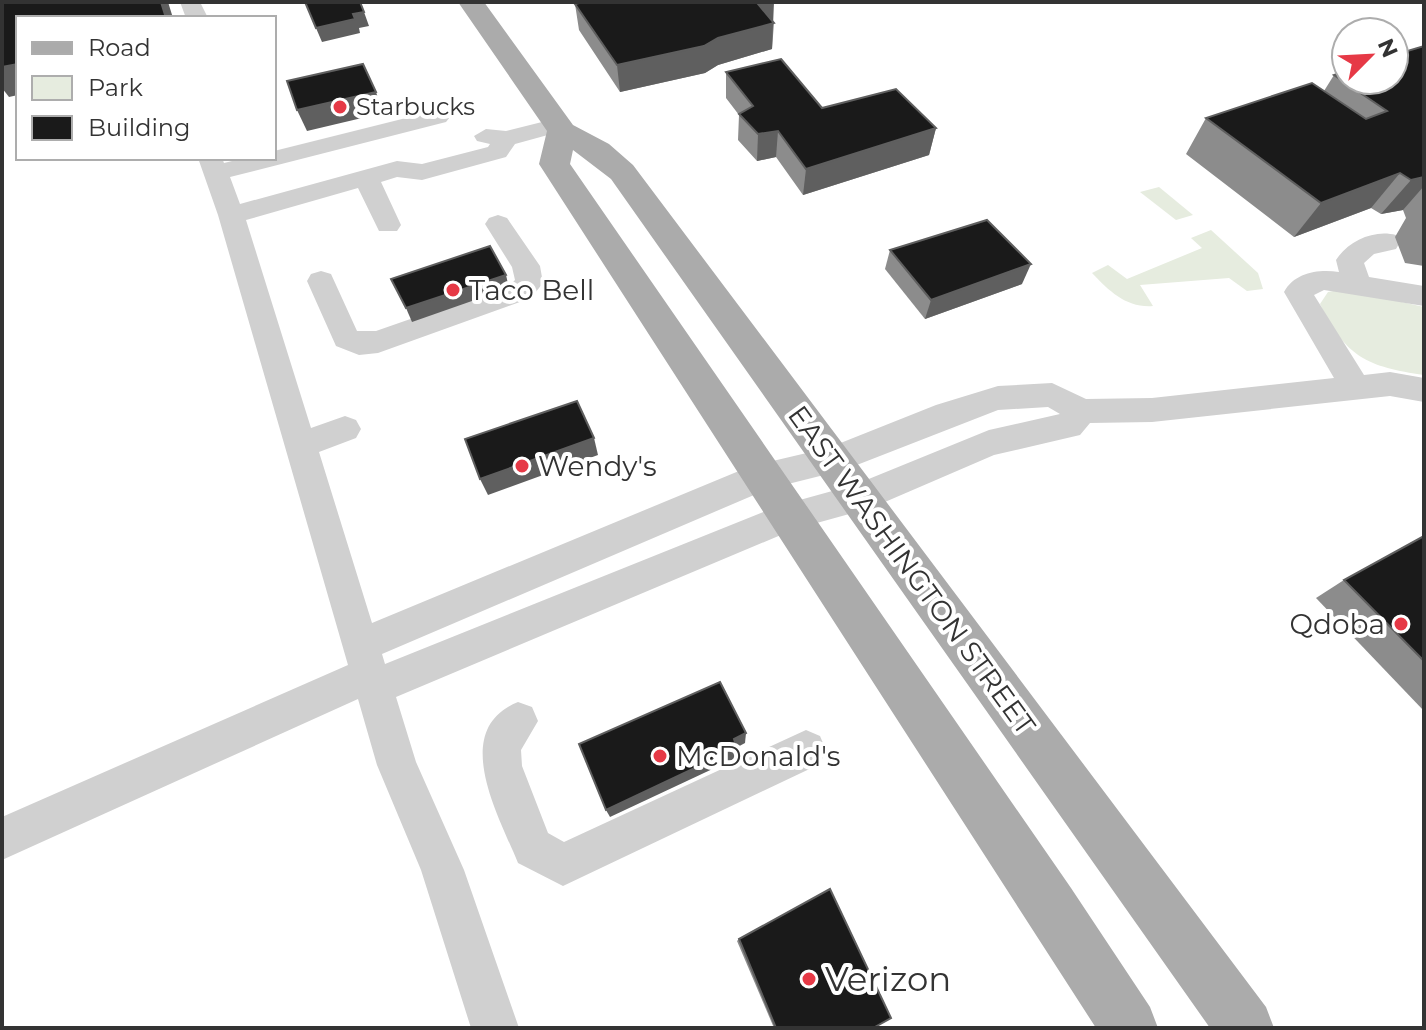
<svg xmlns="http://www.w3.org/2000/svg" width="1426" height="1030" font-family="Montserrat,sans-serif">
  <rect width="100%" height="100%" fill="#fff"/>
  <g fill="#e6ecdf">
    <polygon points="1159,187 1193,215 1176,220 1140,192"/>
    <path d="M1211 230 1258 273 1263 289 1247 291 1229 278 1140 285 1153 306C1127 308 1110 292 1092 273L1108 265 1127 279 1202 248 1191 238Z"/>
    <path d="M1344 289 1424 307V375C1368 367 1345 357 1320 304L1328 292Z"/>
  </g>
  <g fill="none" stroke-linecap="round" stroke-linejoin="round">
    <g fill="#d0d0d0" fill-rule="evenodd">
      <polygon points="180,2 200,2 208,18 186,18"/>
      <path d="M438 110 450 117 446 122 230 177 240 204 397 161 422 164 488 147 490 144 477 141 474 136 486 129 506 131 558 118 570 125 566 130 515 144 506 157 422 180 397 177 381 182 401 225 397 231H379L358 188 246 220 311 428 345 416 356 420 361 429 356 438 319 452 372 623 751 466 828 448 936 405 998 386 1052 383 1086 399 1152 398 1334 378 1284 292C1295 272 1319 269 1339 272L1336 260C1348 241 1374 229 1396 235L1400 242 1396 249 1374 254 1364 263 1369 277 1424 286V306L1324 290 1314 295 1364 375 1390 372 1424 378V402L1390 396 1152 422 1090 423 1080 435 994 455 871 508 795 529 396 697 416 762 464 870 519 1028H471L421 870 377 765 358 699 2 860V817L348 665 218 215 198 158H222L224 163 244 158H274V151ZM1048 407 1060 414 989 430 854 485 778 506 385 664 382 654 768 489 844 470 998 410Z"/>
      <polygon points="498,215 507,218 540,266 543,283 531,298 378,353 359,355 336,346 307,281 311,274 321,271 331,274 357,331 376,331 511,284 515,280 512,267 485,224 489,218"/>
      <path d="M518 702 532 707 538 721 521 750 522 766 548 833 564 842 806 730 820 736 826 750 820 764 563 886 518 863C499 816 449 730 518 702Z"/>
    </g>
    <polygon fill="#ababab" fill-rule="evenodd" points="458,2 484,2 573,125 609,144 633,165 1266,1007 1274,1028 1210,1028 611,179 573,150 570,164 1071,888 1150,1007 1158,1028 1096,1028 539,164 547,131"/>
  </g>
  <g fill="#8c8c8c">
    <polygon points="575,4 772,22 774,23 772,49 718,65 705,73 620,92 579,30"/>
    <polygon points="1424,46 1424,266 1405,263 1395,237 1406,218 1403,210 1381,214 1371,208 1294,237 1186,154 1206,118 1324,91 1334,75"/>
    <polygon points="726,72 822,108 936,128 929,155 803,195 776,157 757,161 738,140 739,115 726,98"/>
    <polygon points="890,250 1022,284 925,319 885,269"/>
    <polygon points="1424,536 1424,711 1316,598 1344,580"/>
    <polygon points="739,939 873,1028 774,1028 737,941"/>
  </g>
  <g fill="#5f5f5f">
    <polygon points="161,2 168,2 173,18 166,18"/>
    <polygon points="763,2 774,2 772,49 718,65 705,73 620,92 617,65"/>
    <polygon points="364,12 369,26 359,28 360,33 322,42 316,28 353,14"/>
    <polygon points="18,64 18,95 9,97 2,88 2,67"/>
    <polygon points="376,92 383,113 307,131 297,110"/>
    <polygon points="936,128 929,155 803,195 806,169"/>
    <polygon points="778,131 776,157 757,161 758,134"/>
    <polygon points="1400,173 1371,208 1294,237 1321,203"/>
    <polygon points="1424,177 1424,186 1403,210 1381,214 1411,180"/>
    <polygon points="1031,264 1022,284 925,319 931,300"/>
    <polygon points="506,275 509,288 412,322 406,308"/>
    <polygon points="594,438 598,455 488,495 480,479"/>
    <polygon points="746,733 745,743 734,749 734,739"/>
    <polygon points="737,748 736,758 610,817 606,810"/>
  </g>
  <g fill="#1a1a1a" stroke="#5f5f5f" stroke-width="2">
    <polygon points="2,2 161,2 166,18 18,18 18,64 2,67"/>
    <polygon points="305,2 342,2 342,3 360,2 364,12 353,14 355,19 316,28"/>
    <polygon points="583,2 763,2 758,4 774,23 718,38 704,46 617,65 575,4"/>
    <polygon points="1424,46 1424,177 1411,180 1400,173 1321,203 1206,118 1312,83 1366,119 1387,111 1334,75 1346,71 1346,80 1394,80 1394,55"/>
    <polygon points="781,59 822,108 896,89 936,128 806,169 778,131 758,134 739,114 753,106 726,72"/>
    <polygon points="363,64 376,92 297,110 287,81"/>
    <polygon points="987,220 1031,264 931,300 890,250"/>
    <polygon points="490,246 506,275 406,308 391,279"/>
    <polygon points="577,401 594,438 480,479 465,439"/>
    <polygon points="1424,536 1424,661 1344,580"/>
    <polygon points="720,682 746,733 734,739 737,748 606,810 579,744"/>
    <polygon points="830,889 891,1018 873,1028 776,1028 739,939"/>
  </g>
  <g fill="#e63946" stroke="#fff" stroke-width="3">
    <circle cx="340" cy="107" r="8"/>
    <circle cx="453" cy="290" r="8"/>
    <circle cx="522" cy="466" r="8"/>
    <circle cx="1401" cy="624" r="8"/>
    <circle cx="660" cy="756" r="8"/>
    <circle cx="809" cy="979" r="8"/>
  </g>
  <g text-anchor="middle" stroke-width="8" stroke-linejoin="round" paint-order="stroke">
    <g font-size="24" fill="#333" stroke="#fff" text-anchor="start">
      <text x="356" y="115">Starbucks</text>
    </g>
    <g font-size="28" fill="#333" stroke="#fff" text-anchor="start">
      <text x="469" y="300">Taco Bell</text>
      <text x="538" y="476">Wendy's</text>
      <text x="1385" y="634" text-anchor="end">Qdoba</text>
      <text x="676" y="766">McDonald's</text>
    </g>
    <g font-size="28" fill="#333" stroke="#fff">
      <text transform="translate(912 570) rotate(54)" y="10">EAST WASHINGTON STREET</text>
    </g>
    <g font-size="34" fill="#333" stroke="#fff" text-anchor="start">
      <text x="825" y="991">Verizon</text>
    </g>
  </g>
  <rect width="1426" height="1030" fill="none" stroke="#333333" stroke-width="8"/>
  <rect x="16" y="16" width="260" height="144" fill="#ffffff" stroke="#adadad" stroke-width="2"/>
  <rect x="32" y="42" width="40" height="12" fill="#ababab" stroke="#adadad" stroke-width="2"/>
  <text x="88" y="56" font-size="24" fill="#333333">Road</text>
  <rect x="32" y="76" width="40" height="24" fill="#e6ecdf" stroke="#adadad" stroke-width="2"/>
  <text x="88" y="96" font-size="24" fill="#333333">Park</text>
  <rect x="32" y="116" width="40" height="24" fill="#1a1a1a" stroke="#adadad" stroke-width="2"/>
  <text x="88" y="136" font-size="24" fill="#333333">Building</text>
  <g transform="translate(1370 56) rotate(66)"><circle r="38" fill="#ffffff" stroke="#adadad" stroke-width="2"/>
  <path d="M0-6L14 30L0 20L-14 30Z" fill="#e63946"/>
  <text y="-12" font-size="22" font-weight="bold" text-anchor="middle" fill="#333333">N</text>
  </g>
</svg>
